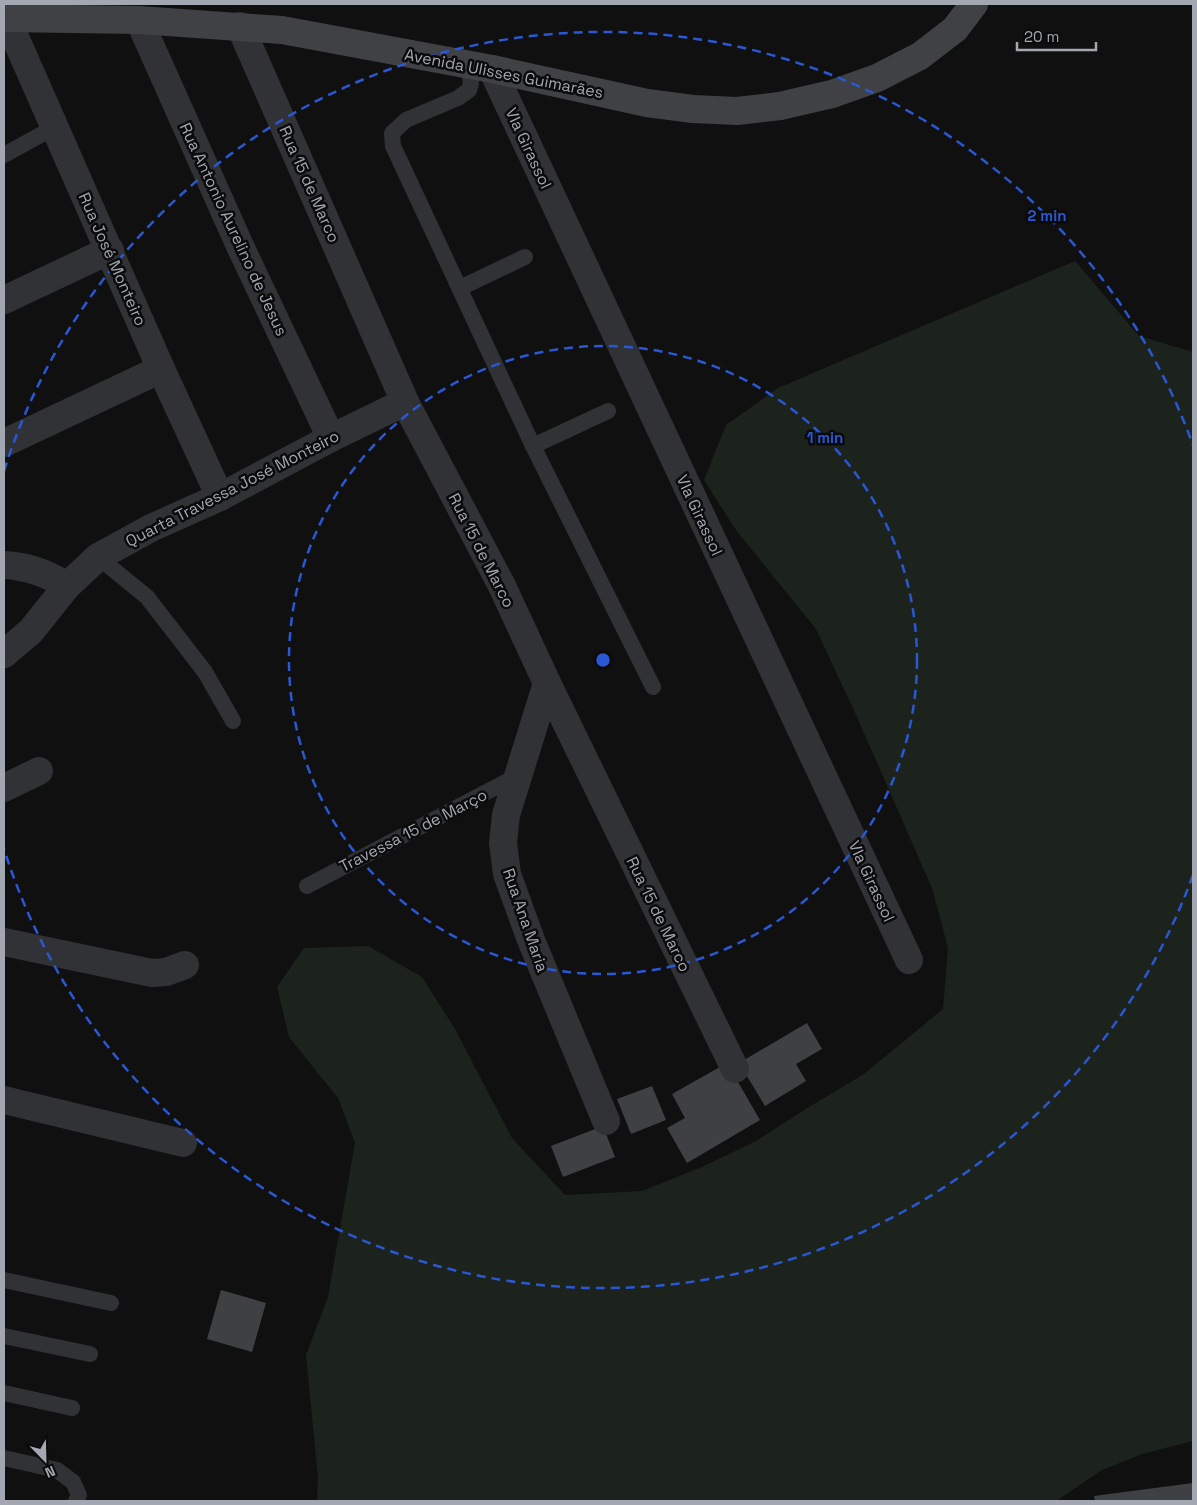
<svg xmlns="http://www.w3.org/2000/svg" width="1197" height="1505" font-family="'Space Grotesk',sans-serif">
  <rect width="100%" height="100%" fill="#101011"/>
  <polygon fill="#1c231d" points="1075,261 1139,336 1193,352 1193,1441 1142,1454 1102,1470 1056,1501 317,1501 318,1478 306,1355 328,1297 355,1143 338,1098 289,1037 277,987 304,948 368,946 422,977 455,1029 512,1138 565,1195 642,1191 702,1167 756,1141 809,1107 864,1074 943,1009 948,948 932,888 857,717 816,629 736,530 704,480 726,425 778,388"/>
  <g fill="#3f4044">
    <polygon points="807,1023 822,1049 796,1064 806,1081 765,1106 739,1063"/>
    <polygon points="727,1063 760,1120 687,1163 667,1128 685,1118 672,1094"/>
    <polygon points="652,1086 666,1120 631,1134 617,1099"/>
    <polygon points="603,1126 615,1157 563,1177 551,1146"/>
    <polygon points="221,1290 266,1303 252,1352 207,1339"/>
    <polygon points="1193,1483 1193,1501 1095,1501 1094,1496"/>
  </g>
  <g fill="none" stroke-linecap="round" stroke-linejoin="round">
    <g stroke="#313235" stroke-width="16">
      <polyline points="468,65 471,83 469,90 458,98 406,120 392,133 393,146 533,446 653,687"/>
      <polyline points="4,155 55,127"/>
      <polyline points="460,288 525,257"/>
      <polyline points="533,446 608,411"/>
      <polyline points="98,557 147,597 205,672 233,721"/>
      <polyline points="307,886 519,775"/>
      <polyline points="4,1280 111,1303"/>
      <polyline points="4,1336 90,1354"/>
      <polyline points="4,1393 72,1408"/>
      <polyline points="4,1458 57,1470 73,1482 79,1495 76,1501"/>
    </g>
    <g stroke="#313235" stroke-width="28">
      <polyline points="7,19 161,369 220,497"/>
      <polyline points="139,20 240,246 331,438"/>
      <polyline points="240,26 405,402 502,586 547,683 735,1069"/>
      <polyline points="492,69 909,960"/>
      <polyline points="4,300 110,250"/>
      <polyline points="4,443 161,369"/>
      <path d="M4 565C27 566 47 573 67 586"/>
      <polyline points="4,654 31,631 67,586 98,557 151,528 220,497 331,438 405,402"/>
      <polyline points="547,683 506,815 503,843 507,874 531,940 606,1121"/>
      <polyline points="4,788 39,771"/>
      <polyline points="4,942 152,973 166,972 185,965"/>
      <polyline points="4,1100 183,1143"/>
    </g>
    <polyline stroke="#3f4145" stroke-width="28" points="4,18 139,20 282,30 492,69 647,103 693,109 737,111 780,106 832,94 877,78 920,56 955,29 974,4"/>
  </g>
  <g fill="none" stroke="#2a57d4" stroke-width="2.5" stroke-dasharray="9 6">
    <circle cx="603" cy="660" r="314"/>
    <path d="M1193 875A628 628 0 0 1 4 849M4 471A628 628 0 0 1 1193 445"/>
  </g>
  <g text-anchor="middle" stroke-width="5" stroke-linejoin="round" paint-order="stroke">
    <g font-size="16" fill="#a2a7b1" stroke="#0b0b0c">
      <text transform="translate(504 73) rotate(11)" y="6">Avenida Ulisses Guimarães</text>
      <text transform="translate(529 148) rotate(65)" y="6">VIa Girassol</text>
      <text transform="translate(310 184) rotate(66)" y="6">Rua 15 de Marco</text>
      <text transform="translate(234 229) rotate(65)" y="6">Rua Antonio Aurelino de Jesus</text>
      <text transform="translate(113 259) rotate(66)" y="6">Rua José Monteiro</text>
      <text transform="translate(232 488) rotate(-27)" y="6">Quarta Travessa José Monteiro</text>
      <text transform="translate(700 515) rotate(65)" y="6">VIa Girassol</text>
      <text transform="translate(482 550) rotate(63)" y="6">Rua 15 de Marco</text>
      <text transform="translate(413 830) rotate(-27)" y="6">Travessa 15 de Março</text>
      <text transform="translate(872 881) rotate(65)" y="6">VIa Girassol</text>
      <text transform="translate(659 914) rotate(64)" y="6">Rua 15 de Marco</text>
      <text transform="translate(526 920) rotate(71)" y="6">Rua Ana Maria</text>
    </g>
  </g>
  <circle cx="603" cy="660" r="8" fill="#2a57d4" stroke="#0b0b0c" stroke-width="2.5"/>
  <g font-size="15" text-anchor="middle" font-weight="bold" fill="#2a57d4" stroke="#0b0b0c" stroke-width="5" stroke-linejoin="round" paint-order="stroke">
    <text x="1047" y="221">2 min</text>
    <text x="825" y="443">1 min</text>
  </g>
  <rect width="1197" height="1505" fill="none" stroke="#a2a7b1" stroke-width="10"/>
  <g transform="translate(45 1460) rotate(157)" stroke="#0b0b0c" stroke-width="4" paint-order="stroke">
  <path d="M0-4L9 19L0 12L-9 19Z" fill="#a2a7b1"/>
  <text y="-8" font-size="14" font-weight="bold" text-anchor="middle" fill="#a2a7b1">N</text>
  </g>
  <path d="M1017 42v8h79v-8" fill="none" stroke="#a2a7b1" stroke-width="2.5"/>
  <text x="1024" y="42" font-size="15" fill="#a2a7b1" stroke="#0b0b0c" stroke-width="4" paint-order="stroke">20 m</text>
</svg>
